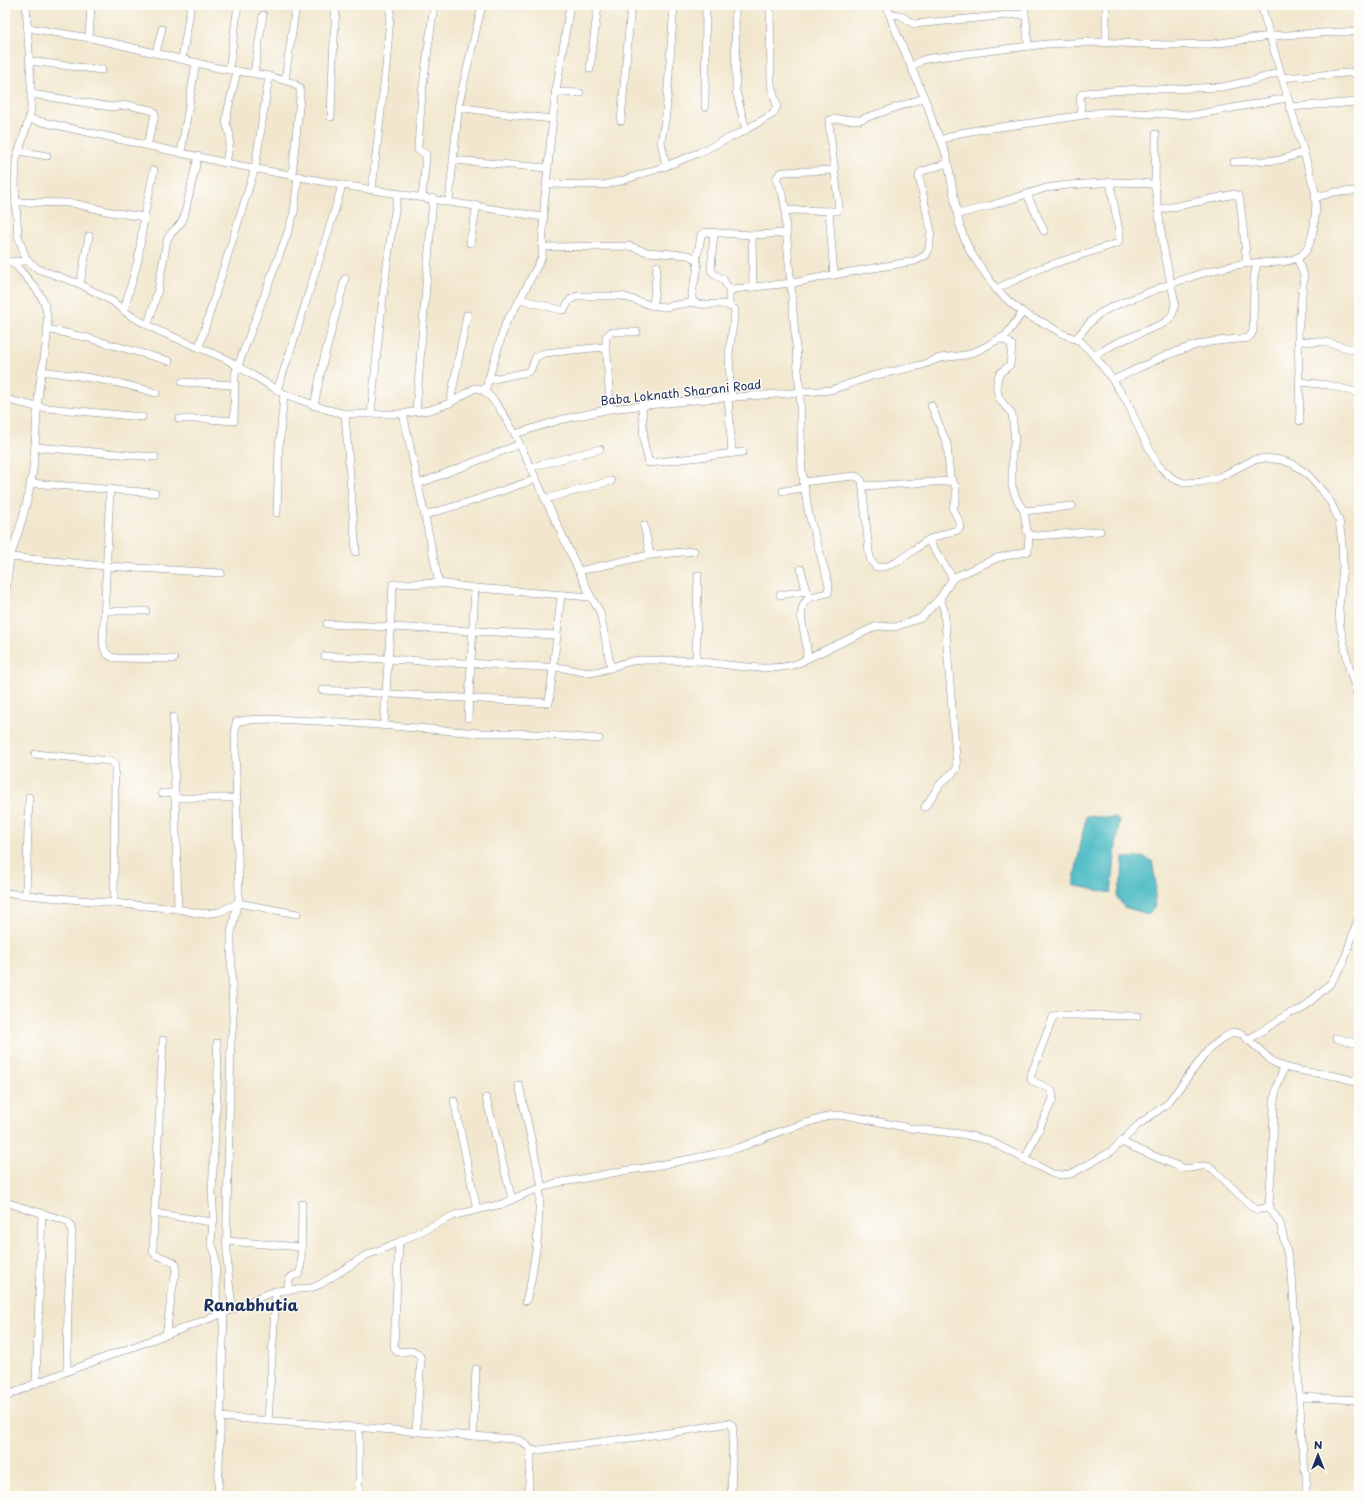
<svg xmlns="http://www.w3.org/2000/svg" width="1364" height="1501" font-family="'Playpen Sans',sans-serif">
  <rect width="100%" height="100%" fill="#fdfcf7"/>
  <filter id="ink" filterUnits="userSpaceOnUse"><feTurbulence type="fractalNoise" baseFrequency=".025" numOctaves="2"/><feDisplacementMap in="SourceGraphic" scale="8" xChannelSelector="R" yChannelSelector="G"/><feConvolveMatrix kernelMatrix="1 2 1 2 8 2 1 2 1" color-interpolation-filters="sRGB"/></filter>
  <filter id="wash" filterUnits="userSpaceOnUse"><feTurbulence type="fractalNoise" baseFrequency=".012" numOctaves="4" result="noise"/><feDisplacementMap in="SourceGraphic" scale="16" xChannelSelector="R" yChannelSelector="G"/><feGaussianBlur stdDeviation="0.9" result="paint"/><feColorMatrix in="noise" values="0 0 0 0 0 0 0 0 0 0 0 0 0 0 0 0 0 1.4 0 .05"/><feComposite in="paint" operator="in"/></filter>
  <g filter="url(#wash)">
    <rect width="100%" height="100%" fill="#f2e7ce"/>
    <g fill="#4dbbc5" stroke="#347592">
      <polygon points="1086,816 1115,818 1119,821 1111,893 1073,885"/>
      <polygon points="1143,857 1152,861 1156,884 1154,908 1148,914 1124,907 1117,897 1122,878 1123,858"/>
    </g>
  </g>
  <g filter="url(#ink)">
    <g fill="none" stroke-linecap="round" stroke-linejoin="round">
      <g stroke="#868b96" stroke-width="8">
        <g id="street">
          <path d="M26 5 31 84V108L29 119 16 160 15 187 18 236 26 258 28 261 38 269 80 284 91 290 112 301 131 316 159 331 224 358 284 394 325 409 345 414H398L430 410 450 403 475 388C490 387 508 422 515 434L591 597 600 612 611 668"/>
          <polyline points="735,5 736,91 746,130"/>
          <polyline points="887,5 892,22 927,104 935,129 941,140 947,158 959,223 964,238 971,253 996,289 1012,304 1028,316 1046,324 1061,333 1080,341 1092,353 1107,372 1128,403 1140,431 1158,465 1172,478 1184,483 1201,482 1220,477 1253,460 1266,458 1281,460 1293,464 1307,474 1324,493 1331,503 1339,520 1342,544 1343,566 1339,607 1340,626 1350,671 1359,700"/>
          <polyline points="1106,5 1106,42"/>
          <polyline points="889,14 900,15 914,24 1020,14 1025,16 1026,19 1028,46"/>
          <polyline points="1025,16 1025,5"/>
          <polyline points="28,28 96,39 218,68 269,76 293,83 300,88 300,98 292,175"/>
          <polyline points="89,38 91,5"/>
          <polyline points="156,53 162,29"/>
          <polyline points="182,59 191,5"/>
          <polyline points="29,61 102,70"/>
          <polyline points="911,67 922,60 931,58 1046,44 1094,42 1168,45 1213,44 1270,36 1338,32 1359,32"/>
          <polyline points="590,69 598,5"/>
          <polyline points="229,70 238,5"/>
          <polyline points="254,73 263,15"/>
          <polyline points="1282,78 1359,72"/>
          <polyline points="285,80 296,5"/>
          <polyline points="555,92 580,93"/>
          <polyline points="31,94 112,107 128,105 151,110 154,112 155,115 147,145"/>
          <polyline points="458,107 514,115 553,119"/>
          <polyline points="705,107 706,5"/>
          <polyline points="1289,107 1359,102"/>
          <polyline points="1082,115 1080,99 1081,95 1084,93 1139,89 1168,89 1222,87 1255,80 1280,72"/>
          <polyline points="331,117 333,58 336,5"/>
          <polyline points="29,119 226,163 342,185 543,217"/>
          <polyline points="621,121 631,5"/>
          <polyline points="941,140 960,133 977,130 1031,123 1104,112 1194,115 1287,98"/>
          <polyline points="19,151 47,156"/>
          <polyline points="181,153 196,62"/>
          <polyline points="453,160 548,168"/>
          <polyline points="1234,162 1280,160 1304,152"/>
          <polyline points="226,163 230,141 230,135 226,123 227,114 237,71"/>
          <polyline points="666,166 661,142 666,114 674,5"/>
          <polyline points="547,184 604,185 624,180 666,166 698,153 740,133 773,114 777,106 771,85 770,5"/>
          <polyline points="1155,187 1156,134"/>
          <polyline points="372,189 386,67 391,5"/>
          <polyline points="1027,194 1044,231"/>
          <polyline points="422,197 426,157 426,154 418,150 418,146 422,93 434,5"/>
          <polyline points="1315,198 1334,192 1359,191"/>
          <polyline points="449,201 459,103 482,5"/>
          <polyline points="15,202 72,203 111,212 144,217"/>
          <polyline points="1158,210 1235,194 1239,196 1240,201 1247,263"/>
          <polyline points="829,211 834,275"/>
          <polyline points="786,213 783,195 776,179 780,173 784,172 835,170"/>
          <polyline points="958,214 989,206 1046,188 1068,185 1118,182 1142,183 1151,184 1155,187 1163,245 1175,303 1173,313 1169,319 1162,324 1116,343 1094,356"/>
          <polyline points="714,232 711,270 715,275 723,279 730,291"/>
          <polyline points="752,235 753,287"/>
          <polyline points="470,243 477,205"/>
          <path d="M543 247 629 246 647 252 688 255 696 259C702 273 688 288 693 302 705 309 725 298 735 310L729 354 730 379 732 398"/>
          <polyline points="1297,257 1304,276 1298,331 1300,421"/>
          <polyline points="696,259 699,248 701,235 704,232 752,235 786,233"/>
          <polyline points="5,262 28,261"/>
          <polyline points="80,284 89,236"/>
          <polyline points="996,289 1041,268 1118,243 1120,237 1110,182"/>
          <polyline points="520,299 561,310 564,310 570,300 577,296 622,296 650,305 665,307 693,302"/>
          <polyline points="653,306 657,266"/>
          <polyline points="729,306 729,295 733,289 793,283 827,276 915,261 926,255 929,249 931,231 919,177 920,173 923,171 948,163"/>
          <polyline points="124,310 138,260 144,217 154,170"/>
          <path d="M148 325 158 290 167 240C170 231 181 227 184 217L198 156"/>
          <polyline points="47,329 88,338 169,361"/>
          <path d="M1000 339 1007 341 1012 345 1010 365C1007 368 1001 371 999 375 995 382 997 397 1002 402 1005 407 1009 409 1012 414L1015 441 1012 453V486L1016 498 1024 511 1027 531 1029 534 1036 536 1100 531"/>
          <path d="M1076 339C1083 330 1090 321 1099 314 1111 306 1126 301 1140 296 1173 282 1207 270 1242 264 1259 261 1288 266 1302 255 1315 244 1317 207 1315 191L1261 5"/>
          <polyline points="1299,341 1325,342 1359,351"/>
          <polyline points="199,347 255,168 269,76"/>
          <polyline points="606,349 606,337 611,332 637,332"/>
          <path d="M41 371C80 376 118 381 156 393"/>
          <polyline points="488,380 528,372 531,369 536,357 544,353 603,347 607,353 610,409"/>
          <path d="M1113 380C1142 367 1173 350 1205 343 1219 340 1234 340 1248 338L1251 335 1253 331 1254 278 1257 262"/>
          <polyline points="182,382 234,385"/>
          <polyline points="1300,382 1328,385 1359,393"/>
          <path d="M277 390C287 362 296 334 305 305 317 265 331 226 342 185"/>
          <polyline points="485,391 506,322 517,305 542,257 544,206 555,97 570,5"/>
          <polyline points="728,398 732,453"/>
          <polyline points="5,399 37,407 142,417"/>
          <polyline points="450,403 467,315"/>
          <polyline points="642,405 644,443 649,463 743,452"/>
          <polyline points="314,406 323,362 345,279"/>
          <polyline points="416,411 433,198"/>
          <polyline points="403,413 439,583"/>
          <polyline points="345,414 356,552"/>
          <path d="M371 414C378 340 385 266 398 193"/>
          <polyline points="179,419 207,419 234,421 235,374 289,229 294,212 298,176"/>
          <polyline points="515,434 560,420 610,409 696,400 831,390 872,376 922,365 940,358 966,355 981,349 1006,335 1023,312"/>
          <polyline points="35,447 155,457"/>
          <polyline points="531,467 600,449"/>
          <path d="M803 482 853 476 858 477 862 481 869 552 871 561 876 567C896 569 912 549 928 540 938 536 948 532 958 530L961 526 953 508 956 500V487L950 477 947 444 931 405"/>
          <polyline points="30,483 155,493"/>
          <polyline points="418,484 520,444"/>
          <polyline points="863,486 952,481"/>
          <path d="M110 489 103 643C105 653 107 657 117 658L174 659"/>
          <polyline points="783,491 804,488"/>
          <polyline points="545,499 611,481"/>
          <polyline points="1024,511 1072,506"/>
          <polyline points="277,513 279,448 284,394"/>
          <polyline points="425,515 472,501 536,479"/>
          <polyline points="644,525 650,555"/>
          <polyline points="928,540 953,578"/>
          <path d="M5 557H10C20 529 29 499 33 469 36 443 36 416 39 390 42 366 51 332 46 309 42 291 24 276 13 262"/>
          <polyline points="801,569 806,591"/>
          <polyline points="579,571 650,555 694,551"/>
          <polyline points="780,595 806,591 810,597"/>
          <polyline points="5,599 10,557 105,566 221,573"/>
          <polyline points="104,611 146,611"/>
          <polyline points="327,624 557,635 561,595"/>
          <path d="M325 656 564 668C573 670 586 674 595 672 611 669 625 660 642 660 660 660 679 660 697 661 724 664 783 676 806 659 812 642 790 609 810 598 813 596 823 594 828 593L829 585 809 515 802 472 800 393 785 216 786 213 790 210 834 211H837L839 208 829 123 830 120 836 119 859 120 924 98"/>
          <polyline points="806,659 877,626 895,627 921,618 940,598 953,578 997,558 1028,551 1029,534"/>
          <polyline points="696,661 698,575"/>
          <polyline points="322,690 549,703 557,635"/>
          <polyline points="173,717 178,909"/>
          <polyline points="468,718 475,588"/>
          <polyline points="384,725 393,584 439,583 475,588 591,597"/>
          <polyline points="35,754 111,761 115,765 114,903"/>
          <polyline points="162,793 175,793"/>
          <polyline points="175,798 237,798"/>
          <polyline points="925,807 941,783 957,769 944,610 940,598"/>
          <polyline points="5,893 178,909 202,914 219,912 238,903 297,914"/>
          <polyline points="26,895 29,797"/>
          <polyline points="1336,1038 1359,1044"/>
          <polyline points="163,1040 153,1245 153,1252 156,1255 172,1261 176,1264 176,1272 172,1291 166,1335"/>
          <polyline points="1248,1040 1288,1014 1302,1009 1330,984 1343,964 1359,916"/>
          <polyline points="1284,1067 1277,1086 1274,1101 1273,1146 1269,1204 1270,1209 1280,1223 1292,1274 1303,1456 1306,1475 1306,1496"/>
          <polyline points="519,1085 542,1187"/>
          <polyline points="486,1098 512,1199"/>
          <polyline points="454,1101 477,1209"/>
          <path d="M1121 1142 1182 1168C1195 1170 1203 1162 1213 1169L1252 1207 1258 1210 1270 1206"/>
          <polyline points="1025,1159 1053,1099 1052,1090 1031,1080 1031,1075 1053,1017 1057,1015 1062,1015 1137,1016"/>
          <polyline points="5,1202 67,1221 70,1224 72,1232 68,1304 67,1371"/>
          <polyline points="154,1213 211,1222 214,1221 212,1192 218,1070 217,1043"/>
          <polyline points="213,1222 211,1242 215,1253 217,1315"/>
          <polyline points="226,1241 301,1247"/>
          <path d="M399 1242 394 1347 397 1352C406 1352 417 1347 421 1359L416 1432"/>
          <path d="M288 1290C288 1280 289 1276 299 1274L301 1268 302 1204"/>
          <polyline points="526,1301 531,1281 537,1243 540,1197 539,1189"/>
          <path d="M233 1309C224 1264 227 1218 228 1172 229 1128 230 1085 231 1041L233 1023 231 945V933L239 896 235 733 236 722 245 720 270 719 340 722 479 733H519L599 739"/>
          <polyline points="36,1383 42,1214"/>
          <path d="M5 1397 36 1383 224 1313 267 1294 276 1291 311 1288 321 1284 365 1256 399 1242 455 1215 502 1204 526 1193 556 1183 575 1180 628 1170 645 1168 715 1154 741 1147 781 1131 832 1115 851 1116 909 1128 961 1134 988 1140 1053 1174 1062 1175 1071 1174 1112 1151 1138 1125 1167 1104 1209 1049 1222 1039 1233 1032 1242 1034 1273 1062C1299 1076 1333 1070 1359 1084"/>
          <polyline points="1300,1397 1359,1400"/>
          <path d="M220 1417 514 1439C523 1441 527 1444 531 1451L528 1496"/>
          <polyline points="268,1421 276,1291"/>
          <polyline points="473,1436 476,1369"/>
          <polyline points="531,1451 683,1431 729,1423 732,1425 733,1430 731,1496"/>
          <polyline points="218,1496 224,1313"/>
          <polyline points="359,1496 359,1428"/>
        </g>
      </g>
      <use href="#street" stroke="#fff" stroke-width="7"/>
    </g>
  </g>
  <g text-anchor="middle" stroke-width="3" stroke-linejoin="round" paint-order="stroke">
    <g font-size="12" fill="#1b2f5e" stroke="#fdfcf7">
      <text transform="translate(681 393) rotate(-6)" y="4">Baba Loknath Sharani Road</text>
    </g>
    <g font-size="16" font-weight="bold" fill="#1b2f5e" stroke="#fdfcf7">
      <text x="251" y="1311">Ranabhutia</text>
    </g>
  </g>
  <rect width="1364" height="1501" fill="none" stroke="#fdfcf7" stroke-width="20"/>
  <g transform="translate(1318 1455)" stroke="#fdfcf7" stroke-width="3" paint-order="stroke">
  <path d="M0-3L7 15L0 10L-7 15Z" fill="#1b2f5e"/>
  <text y="-6" font-size="11" font-weight="bold" text-anchor="middle" fill="#1b2f5e">N</text>
  </g>
</svg>
